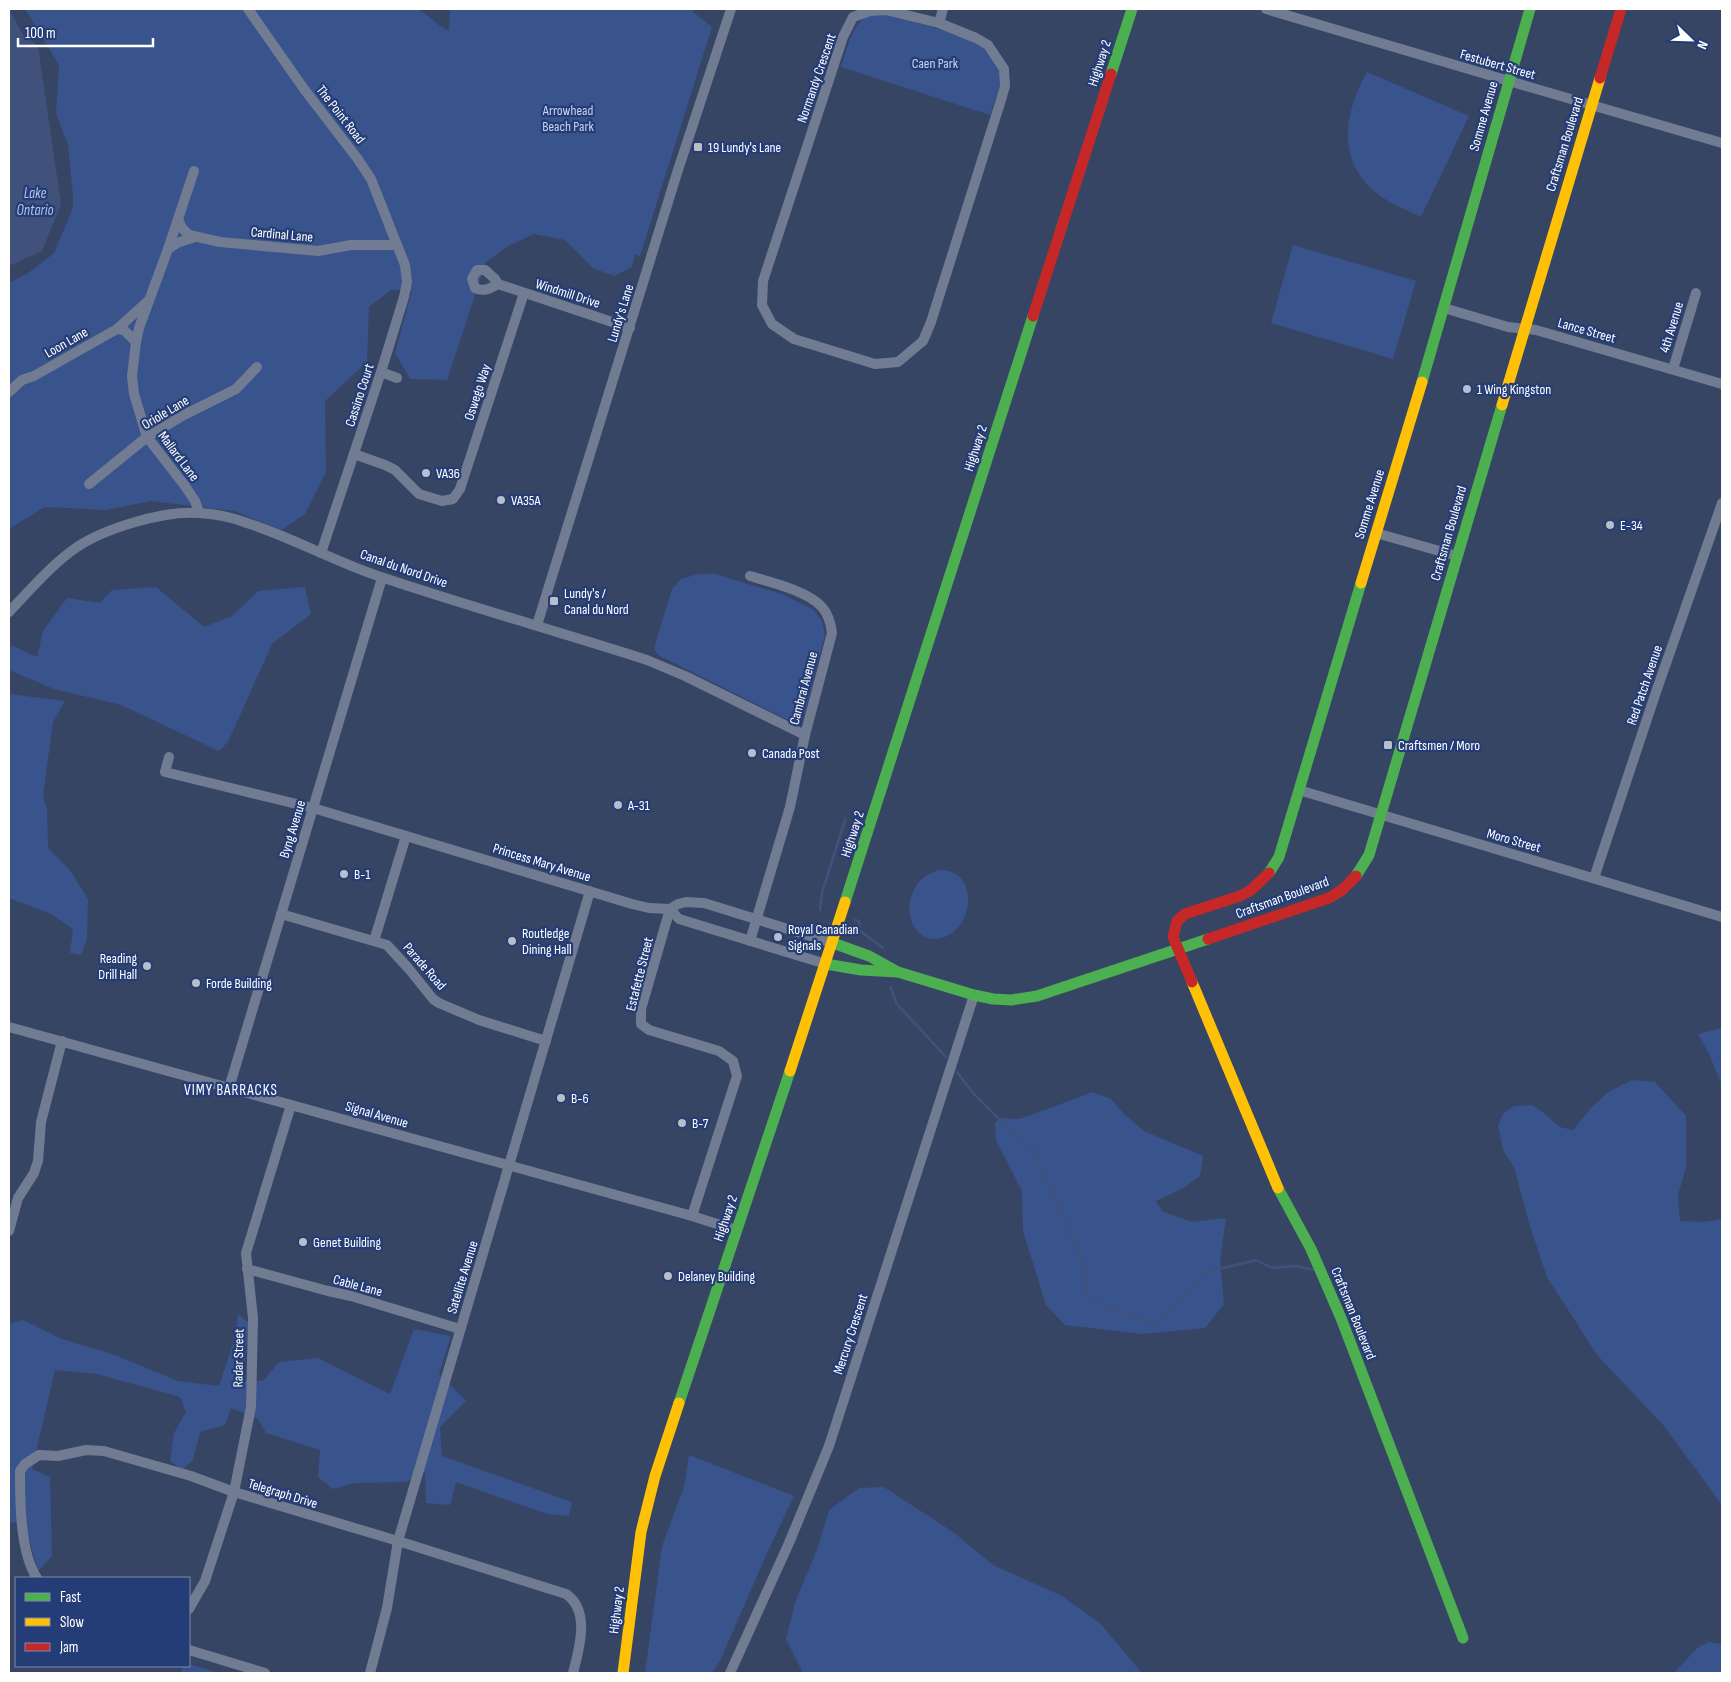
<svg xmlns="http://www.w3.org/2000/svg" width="1731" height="1682" font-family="'Sofia Sans Condensed',sans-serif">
  <rect width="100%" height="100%" fill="#374564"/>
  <g fill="#39538d">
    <path d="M25 9H416C429 14 437 26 449 31L450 9H692V11L712 27 640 256 635 254 632 267 614 276 593 268 565 240 534 234 508 246 486 262 447 380 410 379 395 353 412 291 391 290 369 307 367 362 325 401 326 472 305 514 281 530 234 511 151 501 106 510 45 507 9 529V283L27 274 54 253 73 208V195L68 145 56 113 59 65Z"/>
    <path d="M884 13 949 32 985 47 996 56 1002 80 990 115 841 67C847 50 852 20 872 14 875 13 880 13 884 13Z"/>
    <path d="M1367 72 1469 116 1421 217C1405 209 1388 203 1374 191 1336 157 1345 112 1367 72Z"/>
    <polygon points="1293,245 1416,281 1393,359 1271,323"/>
    <polygon points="698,574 715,574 782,594 814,610 822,621 825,635 805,712 799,720 790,721 658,655 655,650 655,645 672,589 681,579"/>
    <polygon points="156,587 204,627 232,616 258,591 305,587 311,614 272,644 228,742 219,751 121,705 54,689 9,670 9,646 11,645 37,657 43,631 67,598 100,603 112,590"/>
    <polygon points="9,694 65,701 53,722 43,796 47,810 48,848 69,869 88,899 87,939 81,955 70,953 73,929 51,914 9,898"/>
    <path d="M938 870C981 867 976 935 936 939 931 939 926 938 922 935 904 922 907 894 921 880 926 875 932 873 938 870Z"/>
    <polygon points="1722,1028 1722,1085 1709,1054 1698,1034"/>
    <polygon points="1632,1080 1655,1082 1686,1116 1686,1168 1678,1195 1680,1221 1703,1222 1722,1219 1722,1505 1664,1426 1597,1355 1547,1277 1529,1223 1514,1167 1503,1150 1498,1126 1503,1114 1514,1106 1532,1105 1545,1114 1560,1127 1573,1130 1591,1108 1608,1092"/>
    <polygon points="1093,1092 1111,1099 1125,1115 1144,1131 1203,1156 1200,1176 1184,1188 1156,1201 1162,1211 1192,1222 1226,1218 1220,1261 1224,1304 1205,1328 1142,1334 1065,1325 1046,1305 1023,1231 1022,1191 996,1140 995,1122 1002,1118 1020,1119"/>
    <polygon points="238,1314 248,1322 243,1381 263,1381 279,1362 318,1358 390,1394 414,1329 451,1336 439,1374 466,1401 440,1427 442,1456 572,1502 569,1516 547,1514 456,1482 450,1505 426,1503 425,1472 406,1482 355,1483 333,1489 318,1477 320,1450 266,1433 258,1419 231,1408 225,1425 200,1432 193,1460 182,1470 170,1461 174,1433 186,1412 180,1397 97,1374 55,1370 32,1469 50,1477 52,1556 38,1571 25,1524 9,1522 9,1324 23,1320 62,1339 115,1355 178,1381 219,1386 234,1341"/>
    <polygon points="689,1455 794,1496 767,1553 720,1661 712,1673 645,1673 662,1546 684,1487"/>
    <polygon points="884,1487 953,1532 993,1565 1060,1595 1100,1623 1142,1673 803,1673 786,1639 795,1603 818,1547 829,1510 859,1488"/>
    <polygon points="1709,1642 1722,1644 1722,1673 1674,1673 1697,1648"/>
    <polygon points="189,1664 219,1673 181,1673 183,1666 189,1666"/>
  </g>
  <polygon fill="#40527b" points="9,9 23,35 38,46 61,204 42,251 9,266"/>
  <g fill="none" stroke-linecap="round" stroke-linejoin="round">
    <g stroke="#40527b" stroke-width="2.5">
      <polyline points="820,910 822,893 845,820"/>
      <polyline points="855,920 859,921 859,930 883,948"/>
      <polyline points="891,987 896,1003 946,1057"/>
      <polyline points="957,1072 973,1093 1011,1131 1033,1148 1086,1269 1087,1299 1156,1323 1204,1273 1256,1260 1272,1268 1295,1266 1314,1270"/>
    </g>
    <g stroke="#717c93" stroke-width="10">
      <polyline points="248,9 304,89 357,158 371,179 405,265 407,282 404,297 381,372 321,553"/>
      <polyline points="1266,9 1509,81 1722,143"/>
      <polygon points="886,10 939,23 976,38 988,45 1004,69 1005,86 1001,100 931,322 923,341 898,362 875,364 794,339 772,324 762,305 763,281 843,37 853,17 870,11"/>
      <polyline points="939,23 943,9"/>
      <polyline points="194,171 168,249 139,328 136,342 132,376 134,394 147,437 185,486 195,501 199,512"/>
      <polyline points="178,219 182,228 189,235 220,242 318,251 351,245 397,245"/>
      <polyline points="168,249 177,243 195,237"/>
      <path d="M498 284C490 289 483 292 475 288L472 279 477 270H485L495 279 498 284 630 328"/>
      <polyline points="1444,308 1508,327 1536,330 1722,384"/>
      <polyline points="117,329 124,330 136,342"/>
      <polyline points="1673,369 1696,293"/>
      <polyline points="381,372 397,378"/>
      <polyline points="9,392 22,380 34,376 117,329 147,302"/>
      <polyline points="354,454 385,465 395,470 419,494 442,501 453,499 460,489 524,293"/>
      <polyline points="89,484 147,437 184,415 236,389 257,367"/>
      <polyline points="1376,533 1457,556"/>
      <path d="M750 576C770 582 808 591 822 607 828 614 831 624 832 633L805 735 790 807 750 941"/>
      <path d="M9 612C30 590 51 565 77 547 106 528 165 510 199 513 216 514 232 517 247 523 294 538 337 563 384 578 471 607 560 632 647 660L685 676 805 735"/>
      <polyline points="537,625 677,173 731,9"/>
      <polyline points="169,757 165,772 313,808 632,904 649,908 670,909 678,904 686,902 704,903 833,943"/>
      <polyline points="1299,790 1722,917"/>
      <polyline points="1594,878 1655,695 1722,503"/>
      <polyline points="670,909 641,1009 641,1024 649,1030 719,1051 733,1061 737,1076 692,1216"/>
      <polyline points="670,909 679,919 826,964"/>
      <polyline points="281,914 387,945 409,969 433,999 439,1003 479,1020 546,1041"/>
      <polyline points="374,941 406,836"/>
      <polyline points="9,1027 692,1216 736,1230"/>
      <polyline points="229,1088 382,578"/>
      <polyline points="9,1231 18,1198 34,1173 38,1161 41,1122 62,1041"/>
      <polyline points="247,1269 328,1291 351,1296 460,1329"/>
      <path d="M37 1578C20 1553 20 1502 20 1471L25 1464 39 1455 58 1456 86 1450 104 1451 191 1476 234 1492 398 1541 566 1594C591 1611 579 1649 573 1673"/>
      <polyline points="189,1609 205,1581 234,1492 251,1407 253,1318 246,1253 291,1105"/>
      <polyline points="189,1650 265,1673"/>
      <polyline points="370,1673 387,1608 398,1541 590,891"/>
      <polyline points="730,1673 789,1543 829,1446 974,995"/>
    </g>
    <g stroke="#4caf50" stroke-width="11">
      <polyline points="1111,74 1132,9"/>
      <polyline points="1422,382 1530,9"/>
      <polyline points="1269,873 1279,857 1361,583"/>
      <polyline points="1356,876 1369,855 1502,405"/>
      <polyline points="845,902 1033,316"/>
      <polyline points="833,943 869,956 898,972 974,995 993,999 1011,1000 1037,996 1208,939"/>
      <polyline points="826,964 861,970 897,972"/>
      <polyline points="1278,1188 1311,1249 1341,1318 1463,1638"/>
      <polyline points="679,1403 790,1071"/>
    </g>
    <g stroke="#ffc107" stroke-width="11">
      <polyline points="1502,405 1600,78"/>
      <polyline points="1361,583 1422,382"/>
      <polyline points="1192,982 1278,1188"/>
      <polyline points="790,1071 845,902"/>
      <polyline points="623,1673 641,1532 655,1476 679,1403"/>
    </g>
    <g stroke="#c62828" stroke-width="11">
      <polyline points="1600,78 1621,9"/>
      <polyline points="1033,316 1111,74"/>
      <polyline points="1208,939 1329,898 1342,890 1356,876"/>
      <polyline points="1192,982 1173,937 1177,921 1185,914 1240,896 1251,890 1269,873"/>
    </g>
  </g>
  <g fill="#b9bec9" stroke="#253d76" stroke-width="2">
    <rect x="693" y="142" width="10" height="10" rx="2.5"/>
    <circle cx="1467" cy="389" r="5"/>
    <circle cx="426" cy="473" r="5"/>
    <circle cx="501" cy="500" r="5"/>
    <circle cx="1610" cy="525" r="5"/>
    <rect x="549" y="596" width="10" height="10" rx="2.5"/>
    <rect x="1383" y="740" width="10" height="10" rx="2.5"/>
    <circle cx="752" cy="753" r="5"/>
    <circle cx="618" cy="805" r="5"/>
    <circle cx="344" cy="874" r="5"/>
    <circle cx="778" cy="937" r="5"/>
    <circle cx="512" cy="941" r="5"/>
    <circle cx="147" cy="966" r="5"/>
    <circle cx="196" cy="983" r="5"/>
    <circle cx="561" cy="1098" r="5"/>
    <circle cx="682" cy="1123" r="5"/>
    <circle cx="303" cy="1242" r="5"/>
    <circle cx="668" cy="1276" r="5"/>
  </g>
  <g text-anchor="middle" stroke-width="4.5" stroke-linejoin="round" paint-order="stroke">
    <g font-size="14" fill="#c8d5f2" stroke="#253d76">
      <text x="935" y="68">Caen Park</text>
      <text x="568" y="115">Arrowhead<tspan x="568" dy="16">Beach Park</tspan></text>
    </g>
    <g font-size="14" fill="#fff" stroke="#253d76">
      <text transform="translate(1099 63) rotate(-72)" y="5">Highway 2</text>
      <text transform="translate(1498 64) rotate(16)" y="5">Festubert Street</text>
      <text transform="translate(816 78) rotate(-71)" y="5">Normandy Crescent</text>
      <text transform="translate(341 114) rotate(52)" y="5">The Point Road</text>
      <text transform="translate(1483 116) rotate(-74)" y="5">Somme Avenue</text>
      <text transform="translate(1564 144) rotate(-73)" y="5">Craftsman Boulevard</text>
      <text transform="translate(282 234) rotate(5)" y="5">Cardinal Lane</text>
      <text transform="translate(568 293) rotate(18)" y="5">Windmill Drive</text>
      <text transform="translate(620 313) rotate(-73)" y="5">Lundy's Lane</text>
      <text transform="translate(1671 327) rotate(-73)" y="5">4th Avenue</text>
      <text transform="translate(1587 330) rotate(16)" y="5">Lance Street</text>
      <text transform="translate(66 342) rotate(-30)" y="5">Loon Lane</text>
      <text transform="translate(477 392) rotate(-72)" y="5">Oswego Way</text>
      <text transform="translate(359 395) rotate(-72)" y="5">Cassino Court</text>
      <text transform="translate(165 412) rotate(-31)" y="5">Oriole Lane</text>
      <text transform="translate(975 448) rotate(-72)" y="5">Highway 2</text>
      <text transform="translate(179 456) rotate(53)" y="5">Mallard Lane</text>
      <text transform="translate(1369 504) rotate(-73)" y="5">Somme Avenue</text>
      <text transform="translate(1448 533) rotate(-74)" y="5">Craftsman Boulevard</text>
      <text transform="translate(404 568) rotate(19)" y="5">Canal du Nord Drive</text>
      <text transform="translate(1644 685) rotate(-71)" y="5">Red Patch Avenue</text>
      <text transform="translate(803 688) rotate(-75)" y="5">Cambrai Avenue</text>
      <text transform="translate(292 829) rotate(-73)" y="5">Byng Avenue</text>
      <text transform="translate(852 834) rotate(-72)" y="5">Highway 2</text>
      <text transform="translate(1514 840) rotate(16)" y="5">Moro Street</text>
      <text transform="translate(542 862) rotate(17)" y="5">Princess Mary Avenue</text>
      <text transform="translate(1282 897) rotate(-20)" y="5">Craftsman Boulevard</text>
      <text transform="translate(425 966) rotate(49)" y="5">Parade Road</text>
      <text transform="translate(639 974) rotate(-76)" y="5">Estafette Street</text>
      <text transform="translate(377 1114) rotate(16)" y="5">Signal Avenue</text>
      <text transform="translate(725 1218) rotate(-71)" y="5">Highway 2</text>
      <text transform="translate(462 1277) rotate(-73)" y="5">Satellite Avenue</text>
      <text transform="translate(358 1285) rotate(15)" y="5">Cable Lane</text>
      <text transform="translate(1354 1313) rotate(68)" y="5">Craftsman Boulevard</text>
      <text transform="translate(850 1334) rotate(-72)" y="5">Mercury Crescent</text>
      <text transform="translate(238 1358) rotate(-89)" y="5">Radar Street</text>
      <text transform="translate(283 1493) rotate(17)" y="5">Telegraph Drive</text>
      <text transform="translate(616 1610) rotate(-83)" y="5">Highway 2</text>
    </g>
    <g font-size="14" fill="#fff" stroke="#253d76" text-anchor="start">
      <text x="708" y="152">19 Lundy's Lane</text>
      <text x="1477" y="394">1 Wing Kingston</text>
      <text x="436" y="478">VA36</text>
      <text x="511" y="505">VA35A</text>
      <text x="1620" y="530">E-34</text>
      <text x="564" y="598">Lundy's /<tspan x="564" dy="16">Canal du Nord</tspan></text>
      <text x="1398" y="750">Craftsmen / Moro</text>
      <text x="762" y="758">Canada Post</text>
      <text x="628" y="810">A-31</text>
      <text x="354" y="879">B-1</text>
      <text x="788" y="934">Royal Canadian<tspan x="788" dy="16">Signals</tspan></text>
      <text x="522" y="938">Routledge<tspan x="522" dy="16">Dining Hall</tspan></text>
      <text x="137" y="963" text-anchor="end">Reading<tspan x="137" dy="16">Drill Hall</tspan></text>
      <text x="206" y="988">Forde Building</text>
      <text x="571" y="1103">B-6</text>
      <text x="692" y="1128">B-7</text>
      <text x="313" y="1247">Genet Building</text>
      <text x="678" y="1281">Delaney Building</text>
    </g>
    <g font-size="15" font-style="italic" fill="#b1c3ea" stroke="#253d76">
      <text x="35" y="198">Lake<tspan x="35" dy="17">Ontario</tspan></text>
    </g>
    <g font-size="15" letter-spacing="1" fill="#fff" stroke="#253d76">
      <text x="231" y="1095">VIMY BARRACKS</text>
    </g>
  </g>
  <rect width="1731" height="1682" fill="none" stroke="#ffffff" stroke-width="20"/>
  <rect x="15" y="1577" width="175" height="90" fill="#253d76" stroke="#7c8bad"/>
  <rect x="25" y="1593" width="25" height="8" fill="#4caf50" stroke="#7c8bad"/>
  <text x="60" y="1602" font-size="15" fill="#ffffff">Fast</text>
  <rect x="25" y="1618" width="25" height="8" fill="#ffc107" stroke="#7c8bad"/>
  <text x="60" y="1627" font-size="15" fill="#ffffff">Slow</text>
  <rect x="25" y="1643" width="25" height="8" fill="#c62828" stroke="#7c8bad"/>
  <text x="60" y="1652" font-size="15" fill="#ffffff">Jam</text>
  <g transform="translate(1691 40) rotate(113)" stroke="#253d76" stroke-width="4" paint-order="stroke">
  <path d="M0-4L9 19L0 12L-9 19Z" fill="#ffffff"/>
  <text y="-8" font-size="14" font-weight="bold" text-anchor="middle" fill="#ffffff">N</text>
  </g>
  <path d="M18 38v8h135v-8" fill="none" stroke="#ffffff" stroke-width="2.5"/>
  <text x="25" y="38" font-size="15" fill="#ffffff" stroke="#253d76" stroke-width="4" paint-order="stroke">100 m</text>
</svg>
